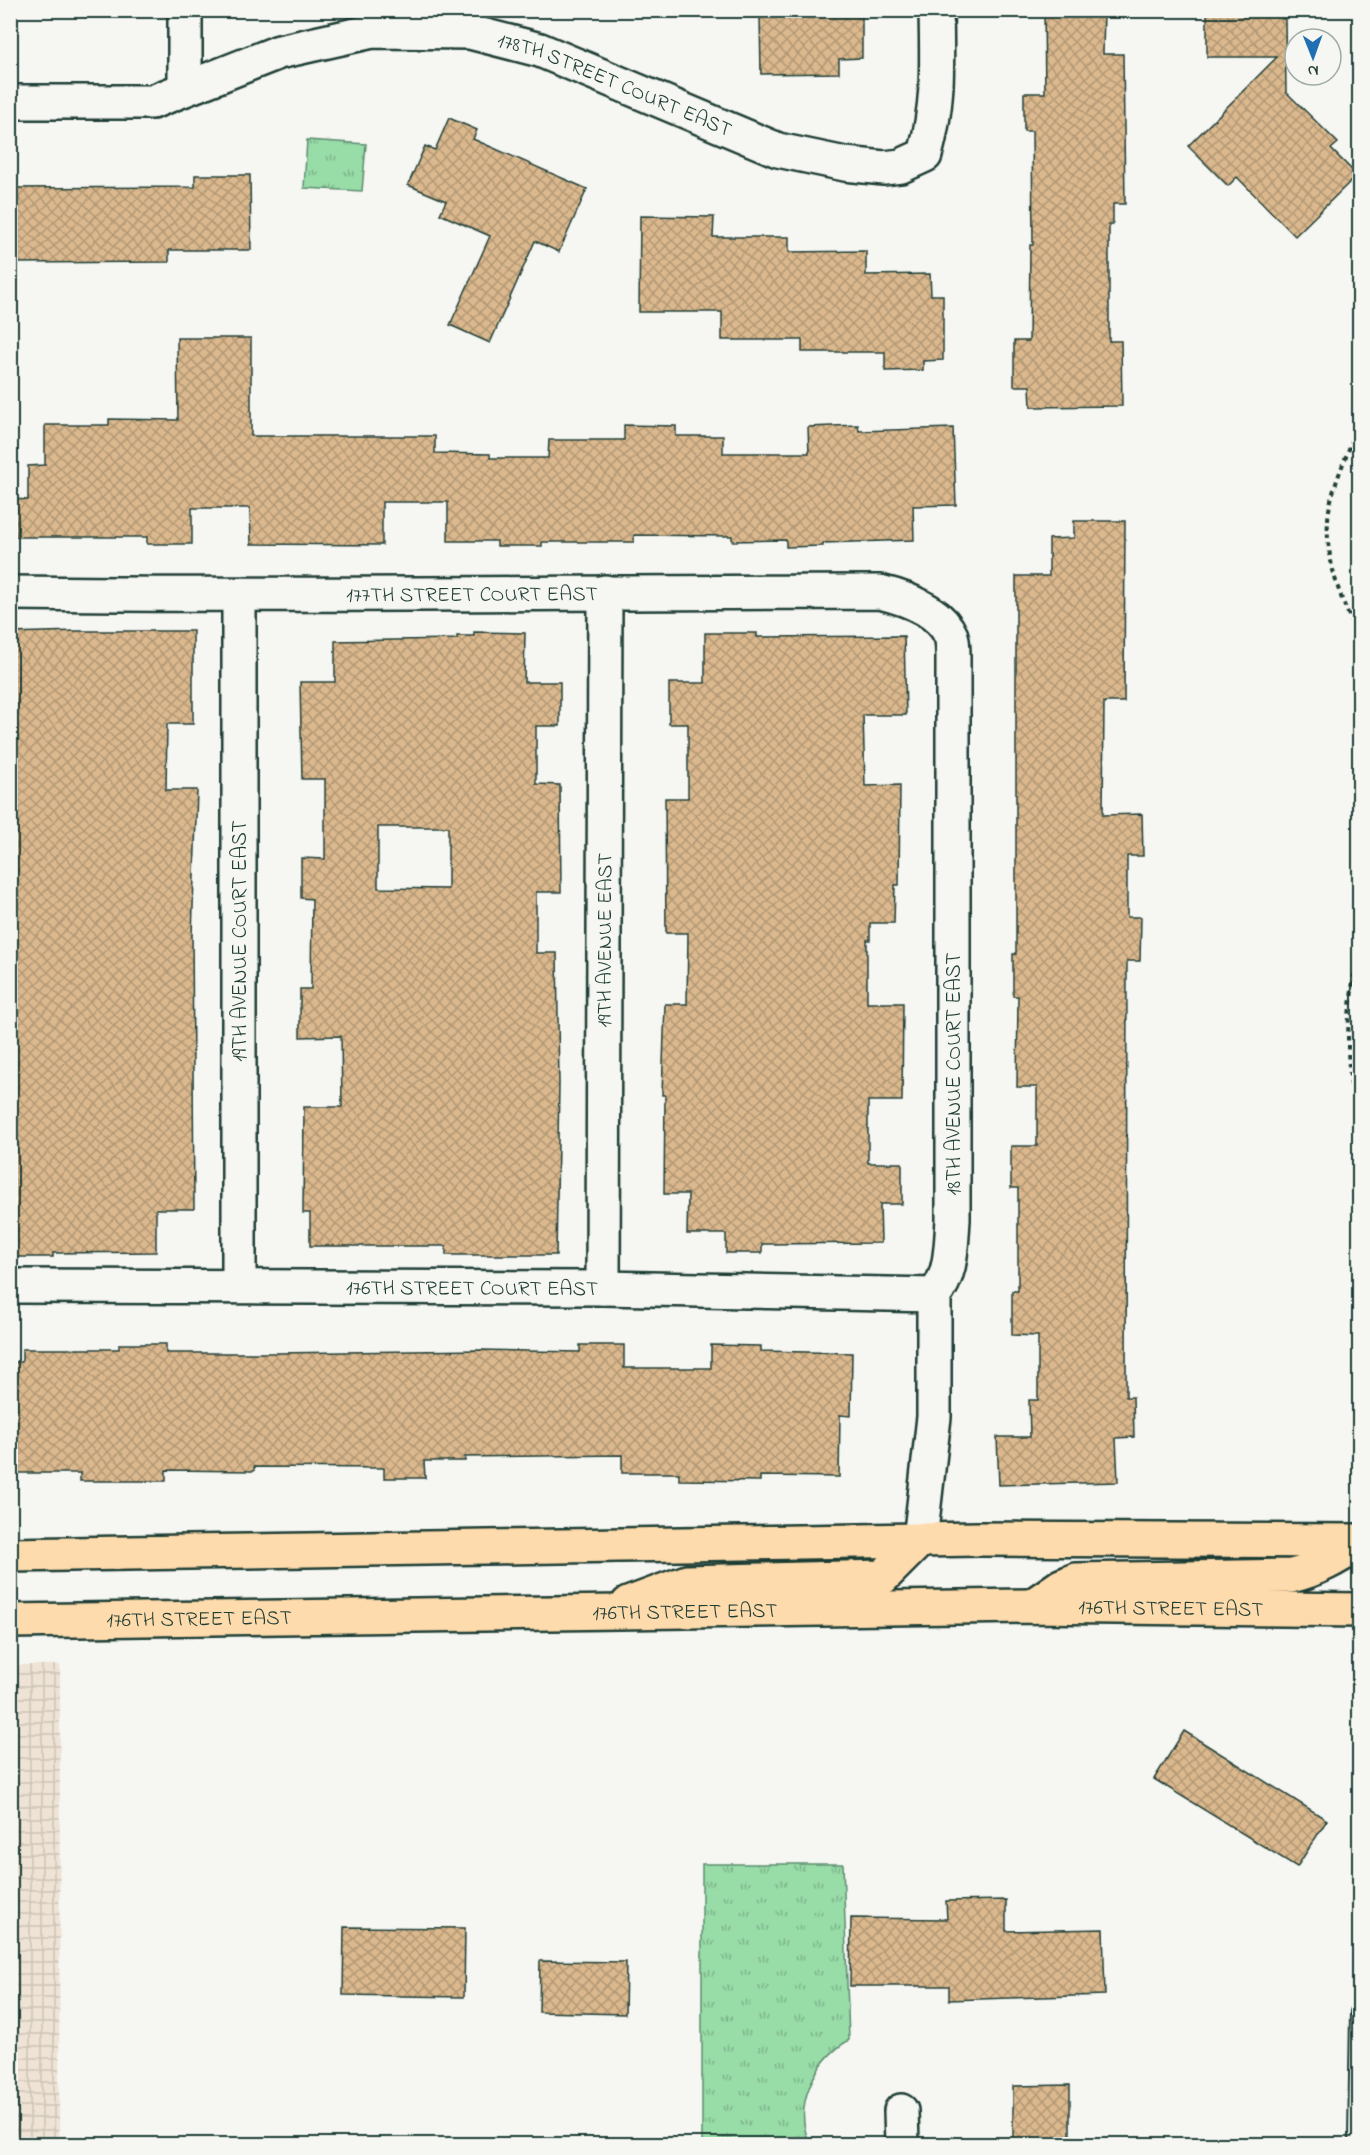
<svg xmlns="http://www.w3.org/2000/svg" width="1370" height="2155" font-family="'Indie Flower',sans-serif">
  <defs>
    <pattern id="industrial-grid" width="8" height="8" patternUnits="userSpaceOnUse" patternTransform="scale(1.5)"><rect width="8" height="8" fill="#eee3d4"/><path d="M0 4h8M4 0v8" fill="none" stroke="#ccc4b7"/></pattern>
    <pattern id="park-tufts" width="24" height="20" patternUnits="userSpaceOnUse" patternTransform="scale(1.5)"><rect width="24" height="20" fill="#98dca8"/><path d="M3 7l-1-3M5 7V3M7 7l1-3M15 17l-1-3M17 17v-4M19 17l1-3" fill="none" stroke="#7bb48a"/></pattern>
    <pattern id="building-cross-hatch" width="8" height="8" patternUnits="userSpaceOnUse" patternTransform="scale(1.5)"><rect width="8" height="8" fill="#dbb88d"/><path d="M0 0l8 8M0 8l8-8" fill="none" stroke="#b19774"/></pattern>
  </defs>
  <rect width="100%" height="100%" fill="#f6f6f2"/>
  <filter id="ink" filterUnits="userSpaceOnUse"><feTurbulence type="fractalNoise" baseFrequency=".0167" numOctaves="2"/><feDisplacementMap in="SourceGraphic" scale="12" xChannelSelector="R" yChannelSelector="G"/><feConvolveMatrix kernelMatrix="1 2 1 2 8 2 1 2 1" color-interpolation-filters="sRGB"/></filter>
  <g filter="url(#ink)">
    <polygon fill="url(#industrial-grid)" points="11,1665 60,1665 59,2144 11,2144"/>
    <g fill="url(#park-tufts)" stroke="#5c8c6e" stroke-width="1.5">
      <polygon points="307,140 366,144 362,191 304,188"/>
      <path d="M702 1864H843L849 2040C815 2060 792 2106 810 2144H702Z"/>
    </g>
    <g fill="url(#building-cross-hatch)" stroke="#1f3d34" stroke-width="1.5" fill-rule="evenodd">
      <polygon points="1044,10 1104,10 1103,54 1123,54 1125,204 1113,204 1113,225 1109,225 1109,341 1121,341 1122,406 1031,407 1030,386 1014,386 1014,341 1029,341 1030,245 1033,245 1032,131 1024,131 1024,93 1045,93"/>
      <polygon points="1207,10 1281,10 1282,19 1285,19 1286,92 1338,143 1331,149 1357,175 1295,236 1237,177 1228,186 1188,146 1277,57 1207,57"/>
      <polygon points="862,14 862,58 839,59 839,73 761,74 760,15"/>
      <polygon points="449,118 477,130 473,139 587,189 559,252 535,241 490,343 450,325 490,236 440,214 446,201 408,185 425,146 435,150"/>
      <polygon points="195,175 250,175 251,250 169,250 169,262 10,263 10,188 195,187"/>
      <polygon points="640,216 714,217 713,237 789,237 789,252 866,251 866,275 930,274 931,295 943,295 943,360 923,361 923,370 885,371 885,352 802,352 802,340 722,340 722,312 639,312"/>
      <polygon points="177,338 251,338 251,436 435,436 435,453 490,454 490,458 548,458 549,440 624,440 624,425 676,426 676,436 723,436 723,453 809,453 808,427 858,425 859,431 953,428 956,505 913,506 914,540 823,543 823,546 786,547 786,540 732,541 732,536 634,535 634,542 542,542 542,546 497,546 497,541 448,541 448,502 382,502 382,545 251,544 250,508 192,508 192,544 147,544 147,537 15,537 15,499 28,500 28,466 45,465 45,425 109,425 109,419 178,420"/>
      <polygon points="1074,521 1125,521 1124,702 1104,702 1103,815 1142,814 1143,856 1127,856 1127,917 1141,917 1140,961 1127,961 1126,1397 1133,1397 1134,1437 1116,1438 1118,1482 999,1485 997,1437 1030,1437 1029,1400 1038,1400 1038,1336 1012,1335 1012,1291 1018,1291 1018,1188 1011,1188 1011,1146 1037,1146 1037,1087 1017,1087 1018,996 1013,996 1013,954 1016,954 1016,576 1049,576 1049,539 1074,538"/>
      <polygon points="78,631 193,631 193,724 167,724 166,790 197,790 192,935 194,1209 156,1209 156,1252 53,1253 53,1257 10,1257 10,633"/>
      <path d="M474 632 525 633 524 682H560V726H536V784L560 785 561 892H536V953H557L559 1084 556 1255H446V1246H310V1213H303L304 1107H342L341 1036 300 1037V989H311L312 899 301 898V858L325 859V779H302L300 682H335V641L457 639V636H474ZM378 827H448V889L378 888Z"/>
      <polygon points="705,633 757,633 757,637 904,636 906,715 863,715 865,786 900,785 899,885 895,885 894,923 870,923 870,940 867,940 867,1003 903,1003 902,1101 868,1101 868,1163 902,1163 902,1204 880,1204 881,1243 762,1244 762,1253 726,1253 726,1234 687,1234 688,1194 664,1194 665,1095 662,1095 665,1004 687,1004 688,933 666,933 665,798 688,798 688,724 669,724 669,683 705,683"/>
      <polygon points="119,1344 166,1344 166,1353 278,1353 480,1350 580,1352 580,1345 624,1345 624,1368 711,1368 711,1345 761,1346 761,1351 852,1353 851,1416 840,1415 839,1477 760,1476 760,1481 679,1480 679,1473 622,1473 622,1455 465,1457 465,1461 424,1461 425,1478 384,1478 384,1468 254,1467 254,1471 166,1470 166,1481 80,1481 80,1473 10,1473 10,1362 22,1362 22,1349 119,1349"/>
      <polygon points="1184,1731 1327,1820 1297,1867 1154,1779"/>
      <polygon points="1006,1900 1006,1931 1103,1929 1105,1995 949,2000 949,1986 850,1986 851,1918 947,1919 946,1901"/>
      <polygon points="344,1927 465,1928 464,1997 343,1995"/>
      <polygon points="540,1961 626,1962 625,2014 539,2012"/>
      <polygon points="1070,2085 1070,2145 1013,2145 1013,2086"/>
    </g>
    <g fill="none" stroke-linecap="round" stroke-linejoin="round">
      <g stroke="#1f3d34" stroke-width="22">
        <polyline id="service" points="1358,2138 1360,2013"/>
      </g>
      <g stroke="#1f3d34" stroke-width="38">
        <g id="minor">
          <polyline points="185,10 185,88"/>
          <path id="s1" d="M10 102H152L279 52 373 31 470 32 540 50 778 150 845 164 884 168 901 166 925 155C939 103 937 64 936 10"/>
          <path id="s2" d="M10 593C300 597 590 592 880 592 905 598 940 610 951 636 953 642 953 650 953 656V1220C951 1245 952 1276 934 1295V1417L920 1540"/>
          <path id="s3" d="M10 1286 603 1288 934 1295"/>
          <polyline points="239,1286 239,596"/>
          <path id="s4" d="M603 1288 605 592"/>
          <polyline points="901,2111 902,2144"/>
        </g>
      </g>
      <g stroke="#1f3d34" stroke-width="38">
        <g id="primary">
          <polyline points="10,1555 978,1539 1360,1541"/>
          <polyline points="628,1604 687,1582 883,1577 920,1540"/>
          <path d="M1032 1606 1061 1586 1076 1580 1291 1576C1317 1570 1337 1558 1360 1543"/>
          <path id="s5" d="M10 1621 1032 1606 1360 1610"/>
        </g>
      </g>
      <g stroke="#1f3d34" stroke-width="4" stroke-dasharray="4.5 4.5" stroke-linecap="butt">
        <path d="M1360 422C1350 447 1338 473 1331 500 1320 544 1338 599 1360 637"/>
        <path d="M1360 947C1356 958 1355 971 1353 983 1345 1036 1346 1075 1360 1126"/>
      </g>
      <use href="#service" stroke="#f6f6f2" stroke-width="18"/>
      <use href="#minor" stroke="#f6f6f2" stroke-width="33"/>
      <use href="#primary" stroke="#fedbac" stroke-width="33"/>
    </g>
  </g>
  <g text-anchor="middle" stroke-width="5" stroke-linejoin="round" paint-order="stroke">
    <g font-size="21" fill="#1f3d34" stroke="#f6f6f2">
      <text dy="7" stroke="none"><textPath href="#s1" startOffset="626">178TH STREET COURT EAST</textPath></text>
      <text dy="7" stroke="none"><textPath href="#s2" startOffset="462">177TH STREET COURT EAST</textPath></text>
      <text dy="7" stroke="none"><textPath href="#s4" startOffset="348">19TH AVENUE EAST</textPath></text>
      <text transform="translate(239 941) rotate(-90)" y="7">19TH AVENUE COURT EAST</text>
      <text transform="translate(953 1074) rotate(-90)" y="7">18TH AVENUE COURT EAST</text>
      <text dy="7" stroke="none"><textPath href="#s3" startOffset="462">176TH STREET COURT EAST</textPath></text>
      <text dy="7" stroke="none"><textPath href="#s5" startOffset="1161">176TH STREET EAST</textPath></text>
      <text dy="7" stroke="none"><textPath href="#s5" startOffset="675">176TH STREET EAST</textPath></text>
      <text dy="7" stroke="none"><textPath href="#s5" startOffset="189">176TH STREET EAST</textPath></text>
    </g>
  </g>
  <rect width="1370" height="2155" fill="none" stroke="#f6f6f2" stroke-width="36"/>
  <rect x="18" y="18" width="1334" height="2119" fill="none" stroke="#1f3d34" stroke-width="2" filter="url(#ink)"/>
  <g transform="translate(1313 57) rotate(179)"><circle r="28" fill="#f6f6f2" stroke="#a0aca6" stroke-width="1.5"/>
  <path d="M0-4.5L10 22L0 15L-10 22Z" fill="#1f6fb2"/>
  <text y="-9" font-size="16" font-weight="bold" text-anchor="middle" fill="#1f3d34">N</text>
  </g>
</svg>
